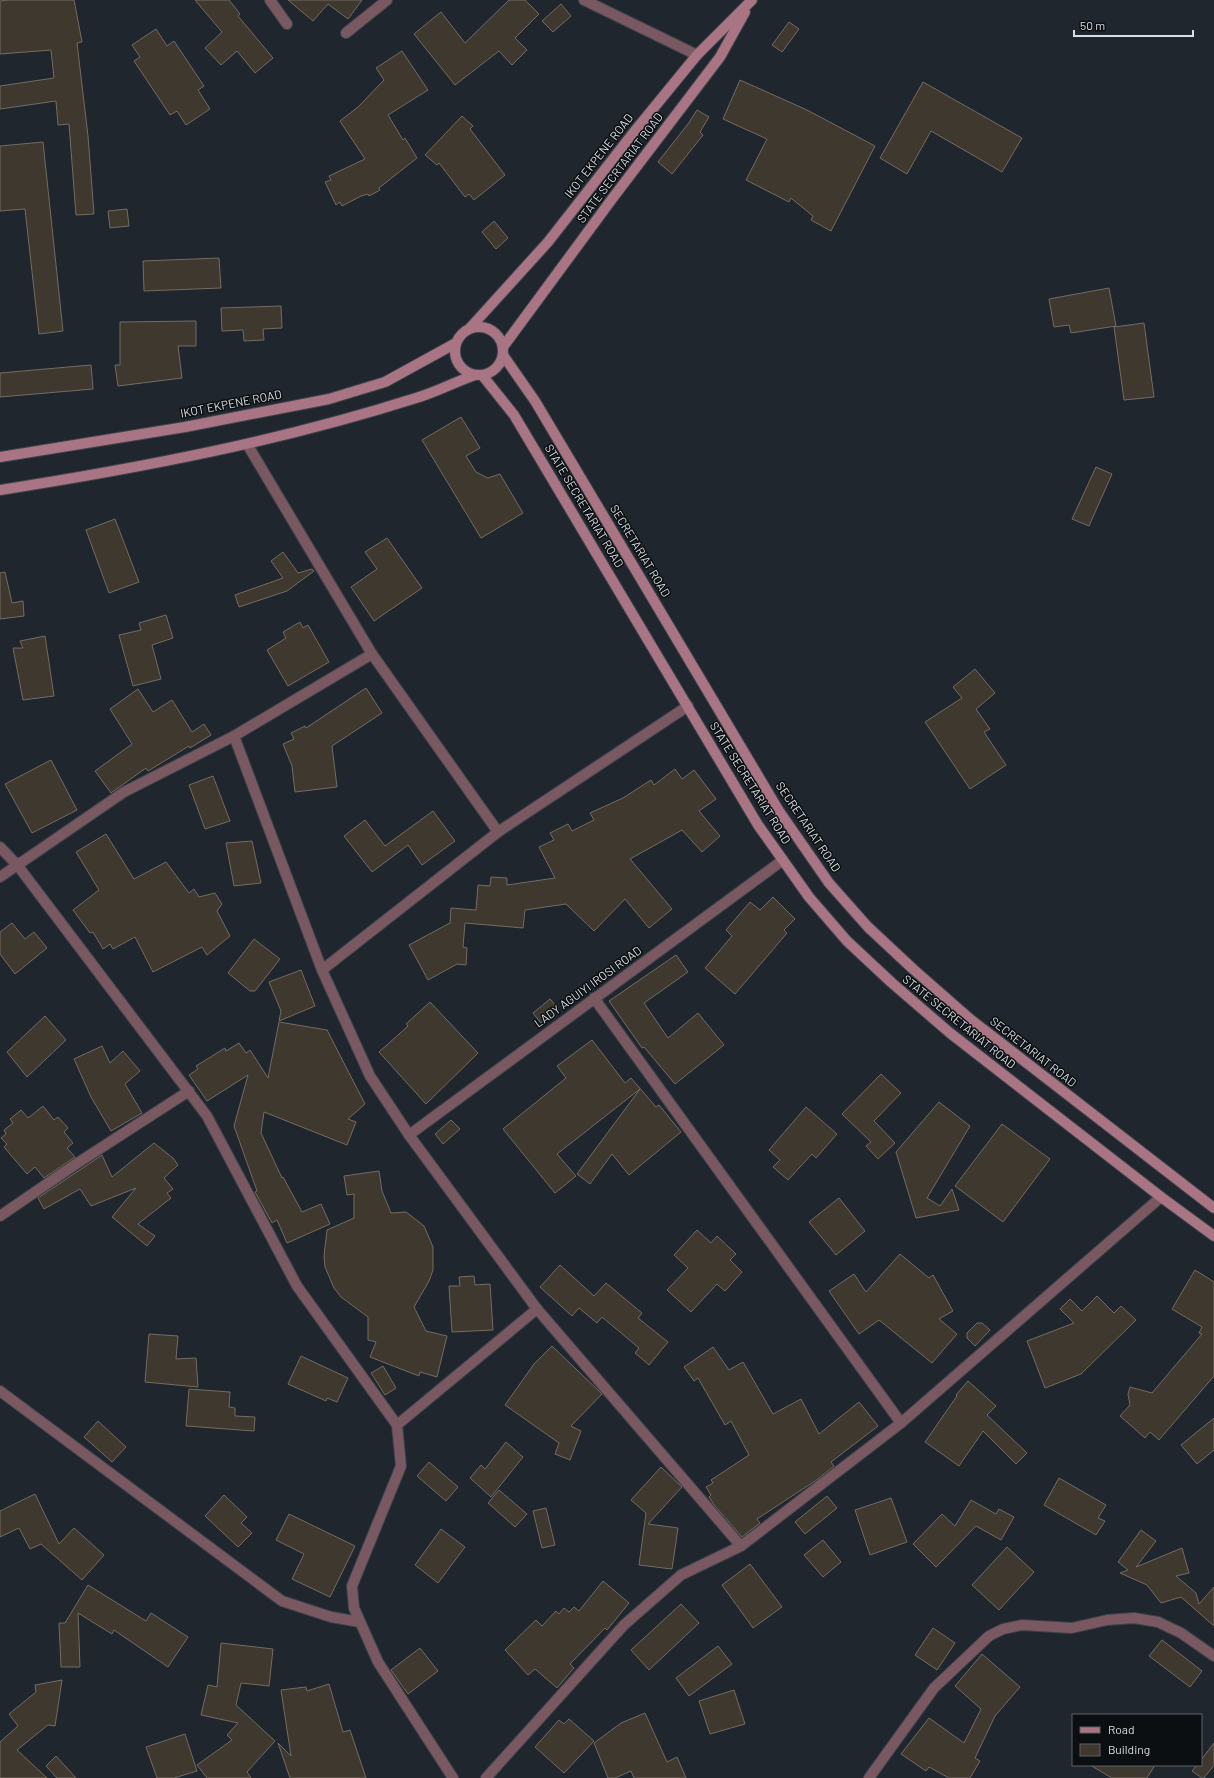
<svg xmlns="http://www.w3.org/2000/svg" width="1214" height="1778" font-family="Barlow,sans-serif">
  <rect width="100%" height="100%" fill="#1f262d"/>
  <g fill="#3e382f" stroke="#736c63">
    <polygon points="8,0 74,0 82,42 77,43 88,136 94,214 76,215 69,124 58,125 56,101 0,109 0,86 54,78 51,50 0,54 0,1"/>
    <polygon points="195,0 229,0 240,14 238,16 273,58 255,73 237,51 221,65 205,48 222,32"/>
    <polygon points="288,0 362,0 348,19 328,4 313,21"/>
    <polygon points="509,0 525,0 539,14 515,38 527,50 512,65 499,51 455,85 414,34 441,12 465,43"/>
    <polygon points="561,4 571,16 553,32 542,21"/>
    <polygon points="789,22 799,29 782,52 772,45"/>
    <polygon points="156,29 167,46 174,41 204,86 198,90 210,109 186,125 177,111 170,115 134,61 140,57 132,45"/>
    <polygon points="402,51 428,90 388,115 403,140 405,138 417,158 379,188 380,190 369,196 368,194 361,196 342,206 340,202 336,205 325,182 331,180 329,176 365,159 340,121 358,107 384,80 376,68"/>
    <polygon points="740,80 807,110 875,146 831,231 811,220 813,216 791,198 789,202 746,180 767,139 723,119"/>
    <polygon points="923,82 1022,138 1002,172 931,131 907,174 880,158"/>
    <polygon points="697,110 709,117 700,132 703,135 672,174 658,162 688,124"/>
    <polygon points="462,116 473,126 470,129 505,175 474,200 469,194 465,197 439,163 437,165 425,155"/>
    <polygon points="43,142 63,331 39,334 25,209 0,211 0,146"/>
    <polygon points="127,209 129,226 110,228 108,211"/>
    <polygon points="494,221 508,238 496,249 482,232"/>
    <polygon points="219,258 221,288 144,291 143,261"/>
    <polygon points="1109,288 1116,326 1071,333 1069,325 1054,327 1049,299"/>
    <polygon points="281,306 282,328 263,329 264,340 244,341 243,330 222,331 221,308"/>
    <polygon points="196,321 196,346 178,346 182,378 118,386 115,365 120,365 120,322"/>
    <polygon points="1144,323 1154,397 1124,400 1114,327"/>
    <polygon points="91,365 93,389 0,397 0,373"/>
    <polygon points="461,417 480,448 466,456 476,472 488,478 500,474 523,513 481,538 422,440"/>
    <polygon points="1096,467 1112,474 1089,526 1072,519"/>
    <polygon points="115,519 139,582 109,593 86,530"/>
    <polygon points="387,538 422,588 374,621 351,587 377,569 365,552"/>
    <polygon points="283,552 298,573 312,569 314,571 287,591 239,607 235,595 283,578 271,561"/>
    <polygon points="5,572 12,603 23,601 24,616 0,619 0,573"/>
    <polygon points="166,615 173,638 152,645 161,679 133,686 119,635 141,630 139,623"/>
    <polygon points="300,622 303,628 308,625 329,662 288,686 267,650 286,638 283,632"/>
    <polygon points="45,636 54,696 23,700 13,648 23,648 20,641"/>
    <polygon points="975,669 995,693 976,709 990,729 984,732 1006,765 970,789 925,722 962,698 953,687"/>
    <polygon points="366,688 382,713 332,746 337,787 295,792 292,766 283,744 294,739 291,733 305,726 306,728"/>
    <polygon points="138,689 153,712 172,700 192,732 204,724 211,735 190,748 189,746 148,771 146,768 111,793 95,771 132,744 110,709"/>
    <polygon points="51,760 77,810 32,833 5,784"/>
    <polygon points="675,769 682,779 694,770 716,799 699,811 720,836 702,852 682,830 630,859 672,909 649,928 625,899 594,931 566,904 525,910 523,928 465,923 463,947 467,948 466,965 457,964 428,980 409,945 450,923 451,908 476,910 478,885 490,886 491,877 507,878 507,885 555,878 539,847 554,840 550,833 568,824 572,831 594,820 590,813 623,798 651,780 654,785"/>
    <polygon points="213,776 230,821 205,829 189,785"/>
    <polygon points="433,811 455,841 422,865 408,845 372,872 344,836 365,820 385,846"/>
    <polygon points="106,834 134,879 166,862 189,893 194,889 199,897 215,893 222,904 217,911 230,936 207,955 202,947 153,972 135,937 113,949 110,944 103,949 93,932 90,933 73,910 99,890 76,852"/>
    <polygon points="252,841 261,883 234,886 226,843"/>
    <polygon points="773,897 795,919 784,930 787,933 735,994 705,968 732,936 726,930 750,902 760,910"/>
    <polygon points="12,923 25,939 34,932 47,948 15,974 0,954 0,932"/>
    <polygon points="254,939 280,959 255,991 250,991 228,973"/>
    <polygon points="676,955 688,972 644,1003 668,1038 698,1013 724,1045 675,1084 644,1047 642,1048 609,1001"/>
    <polygon points="301,970 315,1006 279,1021 281,1011 269,982"/>
    <polygon points="550,999 558,1008 541,1023 533,1013"/>
    <polygon points="430,1002 478,1053 426,1104 379,1052 408,1026 406,1024"/>
    <polygon points="45,1016 66,1040 27,1077 7,1052"/>
    <polygon points="279,1022 327,1030 365,1104 348,1119 356,1122 347,1145 264,1112 261,1133 282,1178 283,1177 302,1212 321,1204 330,1224 287,1243 277,1220 272,1223 255,1192 257,1191 234,1126 248,1075 207,1101 189,1075 198,1069 196,1066 225,1048 226,1051 239,1043 246,1053 250,1050 268,1078"/>
    <polygon points="592,1040 625,1083 631,1078 656,1107 659,1105 681,1132 629,1175 612,1154 590,1184 577,1174 640,1089 557,1154 576,1176 555,1193 503,1129 566,1078 557,1066"/>
    <polygon points="102,1046 110,1063 123,1051 140,1071 125,1084 142,1113 111,1131 91,1097 74,1059"/>
    <polygon points="881,1074 901,1093 874,1121 895,1143 878,1159 866,1146 871,1142 842,1114"/>
    <polygon points="939,1102 970,1126 927,1198 940,1206 952,1189 959,1210 916,1218 896,1152"/>
    <polygon points="43,1106 54,1120 58,1117 68,1128 64,1132 73,1143 67,1148 75,1157 44,1178 35,1167 27,1174 4,1147 7,1144 1,1138 6,1134 4,1130 13,1123 10,1119 21,1110 28,1118"/>
    <polygon points="806,1107 837,1134 816,1158 812,1154 788,1180 773,1167 780,1160 769,1150"/>
    <polygon points="451,1120 460,1129 443,1144 435,1134"/>
    <polygon points="1002,1124 1050,1159 1003,1222 955,1186"/>
    <polygon points="154,1143 173,1158 178,1165 164,1178 173,1189 167,1193 171,1198 138,1224 155,1236 147,1246 112,1217 136,1188 91,1206 80,1189 44,1209 38,1198 102,1155 112,1177"/>
    <polygon points="379,1171 382,1191 391,1213 406,1212 424,1226 433,1247 433,1270 429,1281 414,1307 426,1331 447,1336 437,1377 420,1372 419,1376 370,1357 376,1342 368,1340 368,1317 341,1297 334,1288 325,1267 324,1256 327,1230 354,1218 354,1194 347,1195 344,1176"/>
    <polygon points="839,1198 865,1231 836,1255 809,1222"/>
    <polygon points="697,1230 711,1243 717,1236 736,1254 730,1260 742,1272 725,1291 717,1284 691,1312 667,1290 688,1268 674,1255"/>
    <polygon points="900,1254 929,1278 933,1275 953,1311 939,1319 957,1334 932,1363 879,1320 859,1334 829,1291 854,1274 866,1292"/>
    <polygon points="560,1265 594,1296 606,1283 642,1313 638,1318 668,1342 649,1365 635,1353 639,1348 602,1317 597,1323 579,1308 572,1316 540,1287"/>
    <polygon points="1195,1270 1214,1282 1214,1376 1159,1440 1150,1432 1145,1438 1120,1416 1130,1405 1128,1394 1130,1387 1152,1393 1202,1334 1199,1333 1202,1327 1172,1309"/>
    <polygon points="474,1276 475,1285 490,1284 493,1330 452,1332 449,1286 460,1286 459,1277"/>
    <polygon points="1097,1296 1114,1313 1121,1306 1136,1320 1081,1374 1045,1388 1027,1341 1074,1323 1060,1309 1070,1299 1082,1311"/>
    <polygon points="977,1323 982,1323 990,1330 975,1346 967,1338 967,1333"/>
    <polygon points="149,1334 178,1336 176,1359 196,1358 198,1387 145,1382"/>
    <polygon points="552,1346 602,1394 571,1426 581,1431 570,1460 555,1454 559,1443 505,1405 534,1364"/>
    <polygon points="713,1347 729,1370 743,1362 773,1414 801,1399 819,1434 859,1402 878,1426 831,1462 834,1466 818,1479 757,1519 760,1523 742,1537 715,1506 709,1497 711,1495 706,1487 713,1483 711,1480 749,1455 731,1421 725,1425 698,1378 694,1381 684,1367"/>
    <polygon points="301,1356 348,1378 337,1402 327,1398 326,1401 288,1384"/>
    <polygon points="383,1366 396,1388 385,1395 371,1373"/>
    <polygon points="968,1381 996,1406 987,1415 1027,1453 1016,1464 983,1431 959,1466 925,1442 957,1396 956,1395"/>
    <polygon points="189,1389 230,1392 229,1407 235,1408 235,1416 255,1417 254,1431 186,1426"/>
    <polygon points="1214,1418 1214,1450 1197,1464 1181,1445"/>
    <polygon points="98,1421 126,1447 112,1462 84,1437"/>
    <polygon points="506,1442 523,1457 491,1497 470,1478 481,1465 485,1469"/>
    <polygon points="429,1462 458,1487 446,1501 417,1476"/>
    <polygon points="661,1467 682,1487 648,1524 678,1528 672,1569 639,1565 646,1513 631,1500"/>
    <polygon points="1059,1478 1106,1505 1098,1518 1105,1521 1096,1535 1044,1505"/>
    <polygon points="499,1490 527,1514 515,1527 488,1503"/>
    <polygon points="35,1494 59,1544 74,1528 104,1555 82,1580 41,1544 30,1549 19,1528 0,1537 0,1511"/>
    <polygon points="224,1495 247,1517 241,1523 252,1533 238,1547 205,1516"/>
    <polygon points="827,1496 837,1508 805,1534 795,1522"/>
    <polygon points="891,1498 907,1542 870,1555 855,1510"/>
    <polygon points="971,1500 996,1514 999,1509 1014,1517 1001,1540 976,1526 936,1567 913,1544 942,1514 955,1526"/>
    <polygon points="546,1508 555,1545 542,1548 533,1511"/>
    <polygon points="289,1514 355,1546 330,1597 292,1579 304,1554 276,1540"/>
    <polygon points="441,1529 465,1547 438,1583 415,1565"/>
    <polygon points="1141,1530 1156,1541 1136,1567 1182,1548 1189,1573 1176,1576 1196,1593 1199,1604 1214,1587 1214,1626 1181,1597 1161,1603 1147,1585 1120,1573 1128,1570 1118,1562"/>
    <polygon points="823,1540 841,1562 823,1577 804,1555"/>
    <polygon points="1007,1547 1034,1572 999,1610 972,1585"/>
    <polygon points="750,1564 782,1607 753,1628 722,1585"/>
    <polygon points="603,1581 629,1603 607,1630 605,1628 570,1664 574,1668 557,1688 535,1669 528,1675 505,1650 536,1620 542,1626 556,1611 559,1614 564,1608 569,1612 574,1607 579,1611"/>
    <polygon points="88,1585 146,1621 151,1613 188,1637 168,1667 114,1630 112,1634 78,1613 80,1667 61,1667 59,1623 65,1623"/>
    <polygon points="681,1604 699,1623 649,1670 631,1650"/>
    <polygon points="933,1628 955,1643 937,1670 915,1655"/>
    <polygon points="1162,1640 1202,1671 1190,1687 1149,1656"/>
    <polygon points="221,1643 273,1649 269,1686 241,1683 236,1705 275,1741 247,1772 251,1778 207,1778 197,1765 232,1740 227,1735 238,1723 201,1715 208,1685 217,1687"/>
    <polygon points="718,1646 732,1664 689,1696 676,1678"/>
    <polygon points="420,1648 438,1671 408,1694 391,1670"/>
    <polygon points="982,1654 1020,1687 995,1716 975,1758 980,1761 970,1778 949,1778 929,1767 926,1771 901,1754 929,1718 964,1743 981,1709 955,1686"/>
    <polygon points="62,1680 55,1726 48,1725 17,1750 47,1778 0,1778 0,1742 18,1726 9,1714 36,1692 35,1685"/>
    <polygon points="329,1684 343,1732 350,1730 366,1778 290,1778 278,1743 291,1756 281,1690 306,1687 307,1691"/>
    <polygon points="734,1690 745,1724 710,1734 699,1701"/>
    <polygon points="645,1713 667,1762 677,1757 686,1778 634,1778 631,1771 615,1778 608,1778 594,1743 621,1723"/>
    <polygon points="569,1719 594,1741 564,1773 535,1747 559,1720 564,1724"/>
    <polygon points="185,1734 197,1771 174,1778 157,1778 146,1747"/>
    <polygon points="1214,1743 1214,1765 1204,1778 1202,1778 1192,1771 1197,1765 1201,1765 1201,1760"/>
    <polygon points="56,1756 76,1778 57,1778 46,1766"/>
    <polygon points="1090,1765 1155,1765 1147,1778 1112,1778"/>
  </g>
  <g fill="none" stroke-linecap="round" stroke-linejoin="round">
    <g stroke="#3d444a" stroke-width="12">
      <g id="street">
        <polyline points="270,0 287,24"/>
        <polyline points="584,0 697,55"/>
        <polyline points="346,33 387,0"/>
        <polyline points="247,444 372,654"/>
        <polyline points="234,736 322,970 370,1076 409,1135 537,1309 741,1546 901,1423 1161,1197"/>
        <polyline points="0,847 18,866 207,1116 297,1286 397,1425 537,1309"/>
        <polyline points="0,877 124,792 234,736 372,654 498,832"/>
        <polyline points="322,970 498,832 688,706"/>
        <polyline points="594,998 901,1423"/>
        <polyline points="409,1135 783,860"/>
        <polyline points="0,1216 76,1164 189,1091"/>
        <polyline points="0,1391 282,1601 331,1617 360,1622"/>
        <polyline points="397,1425 401,1466 352,1586 354,1608 378,1662 453,1778"/>
        <polyline points="486,1778 624,1625 681,1575 741,1546"/>
        <polyline points="869,1778 934,1688 989,1636 1003,1629 1022,1625 1072,1628 1107,1620 1134,1618 1158,1622 1181,1633 1214,1656"/>
      </g>
    </g>
    <g stroke="#3d444a" stroke-width="12">
      <g id="secondary">
        <circle cx="479" cy="351" r="24"/>
        <polyline points="470,328 548,242 634,132 697,55 752,0"/>
        <polyline points="503,347 612,199 720,57 745,12"/>
        <polyline points="503,355 535,401 779,811 829,883 868,927 913,969 970,1019 1214,1208"/>
        <polyline points="482,375 514,415 758,825 809,897 847,941 892,983 950,1033 1161,1197 1214,1236"/>
        <polyline points="0,457 185,427 329,399 385,382 456,343"/>
        <path d="M0 490C140 468 281 441 416 398 436 392 455 382 475 375"/>
      </g>
    </g>
    <use href="#street" stroke="#7a5861" stroke-width="10"/>
    <use href="#secondary" stroke="#a97483" stroke-width="10"/>
  </g>
  <g text-anchor="middle" stroke-width="3" stroke-linejoin="round" paint-order="stroke">
    <g font-size="12" fill="#dadfe4" stroke="#0b0f12">
      <text transform="translate(599 156) rotate(-52)" y="4">IKOT EKPENE ROAD</text>
      <text transform="translate(620 168) rotate(-53)" y="4">STATE SECRTARIAT ROAD</text>
      <text transform="translate(231 404) rotate(-11)" y="4">IKOT EKPENE ROAD</text>
      <text transform="translate(584 506) rotate(59)" y="4">STATE SECRETARIAT ROAD</text>
      <text transform="translate(640 551) rotate(59)" y="4">SECRETARIAT ROAD</text>
      <text transform="translate(750 783) rotate(58)" y="4">STATE SECRETARIAT ROAD</text>
      <text transform="translate(808 827) rotate(56)" y="4">SECRETARIAT ROAD</text>
      <text transform="translate(588 987) rotate(-36)" y="4">LADY AGUIYI IROSI ROAD</text>
      <text transform="translate(959 1022) rotate(39)" y="4">STATE SECRETARIAT ROAD</text>
      <text transform="translate(1033 1052) rotate(38)" y="4">SECRETARIAT ROAD</text>
    </g>
  </g>
  <rect x="1072" y="1714" width="130" height="52" fill="#0b0f12" stroke="#5e6266"/>
  <rect x="1080" y="1727" width="20" height="6" fill="#a97483" stroke="#5e6266"/>
  <text x="1108" y="1734" font-size="12" fill="#dadfe4">Road</text>
  <rect x="1080" y="1744" width="20" height="12" fill="#3e382f" stroke="#5e6266"/>
  <text x="1108" y="1754" font-size="12" fill="#dadfe4">Building</text>
  <path d="M1074 30v6h119v-6" fill="none" stroke="#dadfe4" stroke-width="2"/>
  <text x="1080" y="30" font-size="12" fill="#dadfe4" stroke="#0b0f12" stroke-width="3" paint-order="stroke">50 m</text>
</svg>
